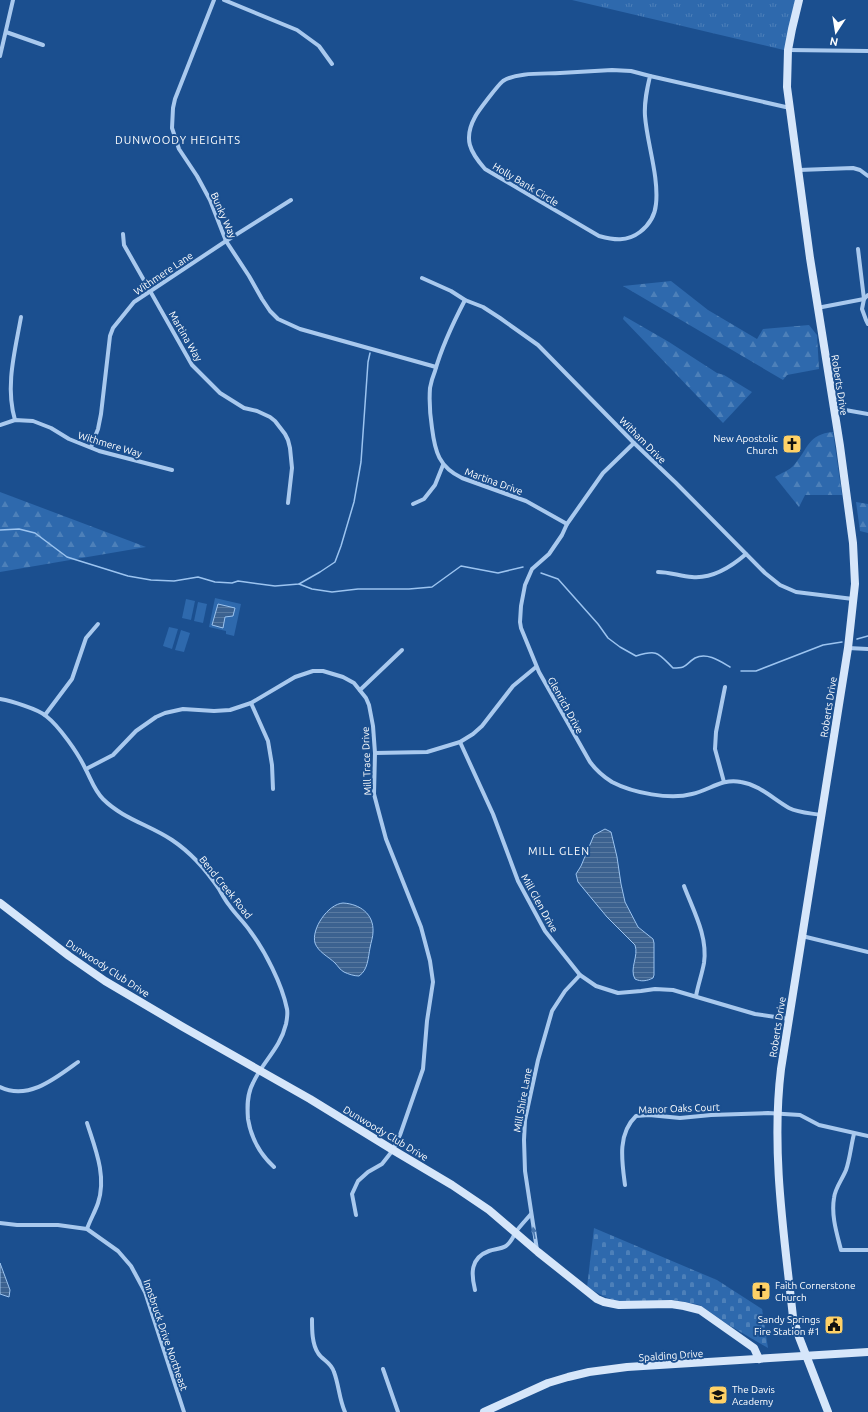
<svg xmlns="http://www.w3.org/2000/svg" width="868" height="1412" font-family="Ubuntu,sans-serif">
  <defs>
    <pattern id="grass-tufts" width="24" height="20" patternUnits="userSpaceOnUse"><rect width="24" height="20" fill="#2e69ad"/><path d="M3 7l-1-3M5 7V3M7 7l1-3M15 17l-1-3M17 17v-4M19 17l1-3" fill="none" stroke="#4d80b9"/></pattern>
    <pattern id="forest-firs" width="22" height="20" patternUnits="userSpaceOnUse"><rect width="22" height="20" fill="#2e69ad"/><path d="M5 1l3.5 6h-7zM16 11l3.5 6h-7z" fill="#4d80b9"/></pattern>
    <pattern id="cemetery-stones" width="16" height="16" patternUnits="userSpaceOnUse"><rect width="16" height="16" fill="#2e69ad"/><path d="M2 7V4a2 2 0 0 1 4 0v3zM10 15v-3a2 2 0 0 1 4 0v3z" fill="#4d80b9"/></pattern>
    <pattern id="water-rules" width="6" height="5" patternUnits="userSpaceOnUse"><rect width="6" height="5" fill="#3c6290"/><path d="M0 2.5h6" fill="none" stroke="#597aa1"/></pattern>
  </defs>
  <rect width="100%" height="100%" fill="#1b4f8f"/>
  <polygon fill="url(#grass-tufts)" points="572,0 798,0 788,51"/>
  <g fill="url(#forest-firs)">
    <polygon points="671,281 708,310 757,339 763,329 809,325 817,335 819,369 787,375 783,380 623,286"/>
    <polygon points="624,316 669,342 717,373 724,375 752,392 723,423 623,319"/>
    <path d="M833 432 842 495H805L799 507 775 477C781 473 790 470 794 465 808 449 808 434 833 432Z"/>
    <polygon points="0,492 146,547 0,572"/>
    <polygon points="856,502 868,504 868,533 860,531"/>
  </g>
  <polygon fill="url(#cemetery-stones)" points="594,1228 717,1280 762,1309 768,1348 727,1324 700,1305 674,1300 627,1302 613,1300 603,1296 587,1287"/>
  <g fill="#2e69ad">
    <polygon points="215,598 241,604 234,636 226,634 226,631 209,627"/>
    <polygon points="186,599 195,601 191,620 182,618"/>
    <polygon points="198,602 207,604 203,623 194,621"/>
    <polygon points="169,627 178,629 172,649 163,646"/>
    <polygon points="181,630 190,633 184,652 175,650"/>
  </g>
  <g fill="url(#water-rules)" stroke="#9cc4f0">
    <polygon points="218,604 235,608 233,616 225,617 223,628 212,625"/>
    <path d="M605 829 611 832 617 857 621 884 625 902 638 927 653 939 654 943V975L653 978C647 981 641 982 635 979 629 969 639 956 635 945L607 917 578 882 576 874 581 866 594 835Z"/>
    <path d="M343 903C360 904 374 914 373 932 373 937 371 942 370 948 368 958 368 970 359 976 354 976 348 974 344 972 340 970 338 966 335 963 329 957 318 952 315 943 311 929 328 904 343 903Z"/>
    <polygon points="0,1263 10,1290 9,1297 0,1294"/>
  </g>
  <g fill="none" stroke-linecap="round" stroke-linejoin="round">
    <g stroke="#9cc4f0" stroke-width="1.5">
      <polyline points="0,530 19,529 35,533 67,557 128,576 151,580 174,581 198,577 215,582 232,583 238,581 275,586 299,584 320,572 335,562 341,546 354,502 361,462 368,362 370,353"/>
      <path d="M541 573 558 579 598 624 608 638 620 647 636 656C658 649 658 653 673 668 688 668 684 665 695 658 707 652 720 661 730 667"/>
      <polyline points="299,584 312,589 332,592 358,589 409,589 432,587 461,566 498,573 523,567"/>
      <polyline points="857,639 868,636"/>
      <polyline points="741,671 756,671 823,645 842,642"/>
    </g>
    <g stroke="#a9c9ee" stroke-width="4">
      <polyline points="214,0 175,99 173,108 172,128 179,149 197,176 210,200 226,241 249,276 262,299 270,311 278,319 300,329 436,367"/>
      <polyline points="224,0 297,30 319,46 332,64"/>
      <polyline points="6,32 43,45"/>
      <polyline points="788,50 868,51"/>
      <polyline points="0,56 13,0"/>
      <path d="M612 70 631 71 650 76C647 89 644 102 645 116 647 143 659 177 656 204 655 216 649 225 640 232 627 242 614 240 599 236L485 169C470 152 463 139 475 117 478 111 498 85 503 81 517 72 544 74 560 73 578 72 595 71 612 70Z"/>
      <polyline points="650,76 790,108"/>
      <polyline points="799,170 853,168 860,170 868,176"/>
      <polyline points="123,234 124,245 192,365 220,393 244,408 257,411 270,417 275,421 285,434 288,440 290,448 292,468 288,503"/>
      <polyline points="858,249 864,299 862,309 866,320 868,324"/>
      <polyline points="422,278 451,291 465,300 483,307 500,318 538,345 634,443 676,483 765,573 780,585 796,592 853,599"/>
      <path d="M465 300C453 323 442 346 435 371 433 376 431 382 430 388 429 402 430 415 432 428 435 452 439 467 462 478L526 501 567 524"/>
      <polyline points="817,308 864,299 868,295"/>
      <polyline points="834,408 868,414"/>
      <path d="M15 420C5 386 15 351 21 317"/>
      <polyline points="0,425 15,420 33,421 51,428 69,439 99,451 172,470"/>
      <path d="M634 443 603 473 567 524 562 535 549 554 532 569 525 585 521 606 520 622 521 628 539 672 590 762C596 770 604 777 612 782 633 793 670 800 692 794 710 790 722 778 741 782 760 785 773 799 789 808 799 813 810 813 821 815"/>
      <polyline points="91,447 98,429 101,414 110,336 113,328 134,302 226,241 291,200"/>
      <polyline points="413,504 424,499 435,485 443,465"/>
      <path d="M658 572C669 572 680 576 692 577 713 579 731 567 746 554"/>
      <polyline points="848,648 868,649"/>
      <polyline points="360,690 402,650"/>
      <path d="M0 699C11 701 38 709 46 716 59 726 78 753 85 768 91 779 94 790 103 799 123 819 150 825 172 840 190 852 207 871 219 889 222 894 225 900 229 905 235 914 244 922 250 931 265 951 282 984 287 1009 288 1014 287 1019 286 1024 280 1049 263 1061 253 1083 247 1094 247 1106 248 1119 251 1138 260 1154 274 1167"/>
      <polyline points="251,703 268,741 272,765 273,789"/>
      <polyline points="45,715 72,679 86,638 98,624"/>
      <polyline points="460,742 493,814 518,881 545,931 580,975 596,986 618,993 641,991 655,989 673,990 755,1014 789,1019"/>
      <polyline points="375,753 427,752 460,742 473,734 482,726 513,686 536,667"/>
      <polyline points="86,769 113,755 136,731 156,717 165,713 183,709 214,711 230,710 251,703 295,677 313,671 323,671 343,677 354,683 366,698 369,705 373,726 375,753 374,794 379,813 386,839 421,927 430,961 433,982 427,1021 423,1069 400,1135 393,1150 382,1164 368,1172 358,1181 352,1194 356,1215"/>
      <polyline points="724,782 715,749 716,732 725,687"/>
      <path d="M684 886C693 910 708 936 704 963 702 974 698 985 696 996"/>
      <polyline points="802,936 868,952"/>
      <path d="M0 1087C28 1101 56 1078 78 1062"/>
      <path d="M854 1134C851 1145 850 1159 846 1170 842 1180 835 1188 834 1198 831 1216 837 1234 841 1250H868"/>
      <path d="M625 1185C622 1162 617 1134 636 1116L649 1115 680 1118 711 1115 768 1113 800 1115 819 1125 868 1136"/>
      <polyline points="0,1223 17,1225 58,1225 87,1229 118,1251 131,1266 145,1292 184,1412"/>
      <path d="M87 1229C90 1220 95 1212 98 1203 107 1176 95 1148 87 1123"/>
      <polyline points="537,1250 525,1171 524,1140 525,1120 538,1060 552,1011 565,991 580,975"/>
      <path d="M475 1290C471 1274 470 1258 489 1251 495 1249 501 1249 506 1246 511 1242 513 1238 515 1233 520 1226 526 1220 531 1214"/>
      <path d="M312 1319C312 1330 312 1344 318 1353 322 1360 331 1362 334 1372 339 1385 339 1399 345 1412"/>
      <polyline points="383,1369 398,1412"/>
    </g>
    <g stroke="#d6e6fa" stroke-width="8">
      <path d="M799 0 792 29 788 50 787 87 810 258 840 446 853 543 855 584 848 648 781 1069C771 1151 784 1234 793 1317L799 1337 828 1412"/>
      <polyline points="0,903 69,956 105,981 183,1027 310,1099 393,1150 452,1185 489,1210 538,1252 597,1299 604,1302 619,1305 671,1304 684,1306 700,1310 754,1348 759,1359"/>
      <polyline points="484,1412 548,1383 568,1377 589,1372 627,1367 868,1352"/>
    </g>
  </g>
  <defs><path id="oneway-solid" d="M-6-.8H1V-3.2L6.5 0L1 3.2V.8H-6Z"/></defs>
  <use fill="#4674ac" href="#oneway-solid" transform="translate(534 1233) rotate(-100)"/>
  <defs>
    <g id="church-square" transform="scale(1)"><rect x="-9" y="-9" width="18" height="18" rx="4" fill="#ffd166" stroke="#1b4f8f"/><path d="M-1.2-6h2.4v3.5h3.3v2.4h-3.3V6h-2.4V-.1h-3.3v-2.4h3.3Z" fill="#111"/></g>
    <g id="civic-square" transform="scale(1)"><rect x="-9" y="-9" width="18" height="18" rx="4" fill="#ffd166" stroke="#1b4f8f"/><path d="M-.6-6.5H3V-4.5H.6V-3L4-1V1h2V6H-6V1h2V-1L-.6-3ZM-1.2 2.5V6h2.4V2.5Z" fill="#111"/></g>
    <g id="school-square" transform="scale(1)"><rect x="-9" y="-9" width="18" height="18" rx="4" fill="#ffd166" stroke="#1b4f8f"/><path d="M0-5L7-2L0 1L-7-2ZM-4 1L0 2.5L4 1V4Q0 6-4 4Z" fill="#111"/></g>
  </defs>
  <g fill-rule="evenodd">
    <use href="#church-square" x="792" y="444"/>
    <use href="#church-square" x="761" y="1291"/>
    <use href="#civic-square" x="834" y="1325"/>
    <use href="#school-square" x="718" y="1395"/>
  </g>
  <g text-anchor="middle" stroke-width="4" stroke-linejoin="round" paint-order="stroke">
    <g font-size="10" fill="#fff" stroke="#1b4f8f">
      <text transform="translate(526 184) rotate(31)" y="4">Holly Bank Circle</text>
      <text transform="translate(224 215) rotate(66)" y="4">Bunky Way</text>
      <text transform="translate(163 273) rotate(-34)" y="4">Withmere Lane</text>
      <text transform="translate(186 336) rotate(60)" y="4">Martina Way</text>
      <text transform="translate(840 385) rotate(81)" y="4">Roberts Drive</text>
      <text transform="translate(643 440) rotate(45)" y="4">Witham Drive</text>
      <text transform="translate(110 444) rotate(17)" y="4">Withmere Way</text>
      <text transform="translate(494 481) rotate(20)" y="4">Martina Drive</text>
      <text transform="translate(566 705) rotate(61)" y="4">Glenrich Drive</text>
      <text transform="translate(828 707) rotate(-81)" y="4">Roberts Drive</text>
      <text transform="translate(366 761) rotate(-92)" y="4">Mill Trace Drive</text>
      <text transform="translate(226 887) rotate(51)" y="4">Bend Creek Road</text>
      <text transform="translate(540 903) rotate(61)" y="4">Mill Glen Drive</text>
      <text transform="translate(108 968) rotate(33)" y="4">Dunwoody Club Drive</text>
      <text transform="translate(777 1027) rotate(-81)" y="4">Roberts Drive</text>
      <text transform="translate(522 1100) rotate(-80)" y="4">Mill Shire Lane</text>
      <text transform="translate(679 1108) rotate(-2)" y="4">Manor Oaks Court</text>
      <text transform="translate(386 1133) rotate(31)" y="4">Dunwoody Club Drive</text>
      <text transform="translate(166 1335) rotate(71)" y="4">Innsbruck Drive Northeast</text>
      <text transform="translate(671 1355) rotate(-4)" y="4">Spalding Drive</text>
    </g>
    <g font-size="10" fill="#fff" stroke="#1b4f8f" text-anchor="end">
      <text x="778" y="442">New Apostolic<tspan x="778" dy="12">Church</tspan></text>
      <text x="775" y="1289" text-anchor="start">Faith Cornerstone<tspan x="775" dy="12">Church</tspan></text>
      <text x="820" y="1323">Sandy Springs<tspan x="820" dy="12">Fire Station #1</tspan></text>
      <text x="732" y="1393" text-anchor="start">The Davis<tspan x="732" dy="12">Academy</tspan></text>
    </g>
    <g font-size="11" letter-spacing="1" fill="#fff" stroke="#1b4f8f">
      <text x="178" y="144">DUNWOODY HEIGHTS</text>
      <text x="559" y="855">MILL GLEN</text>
    </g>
  </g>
  <g transform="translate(836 32) rotate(192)" stroke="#1b4f8f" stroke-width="3" paint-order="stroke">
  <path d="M0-3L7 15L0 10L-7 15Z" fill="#ffffff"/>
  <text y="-6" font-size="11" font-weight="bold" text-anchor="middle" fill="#ffffff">N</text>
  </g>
</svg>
